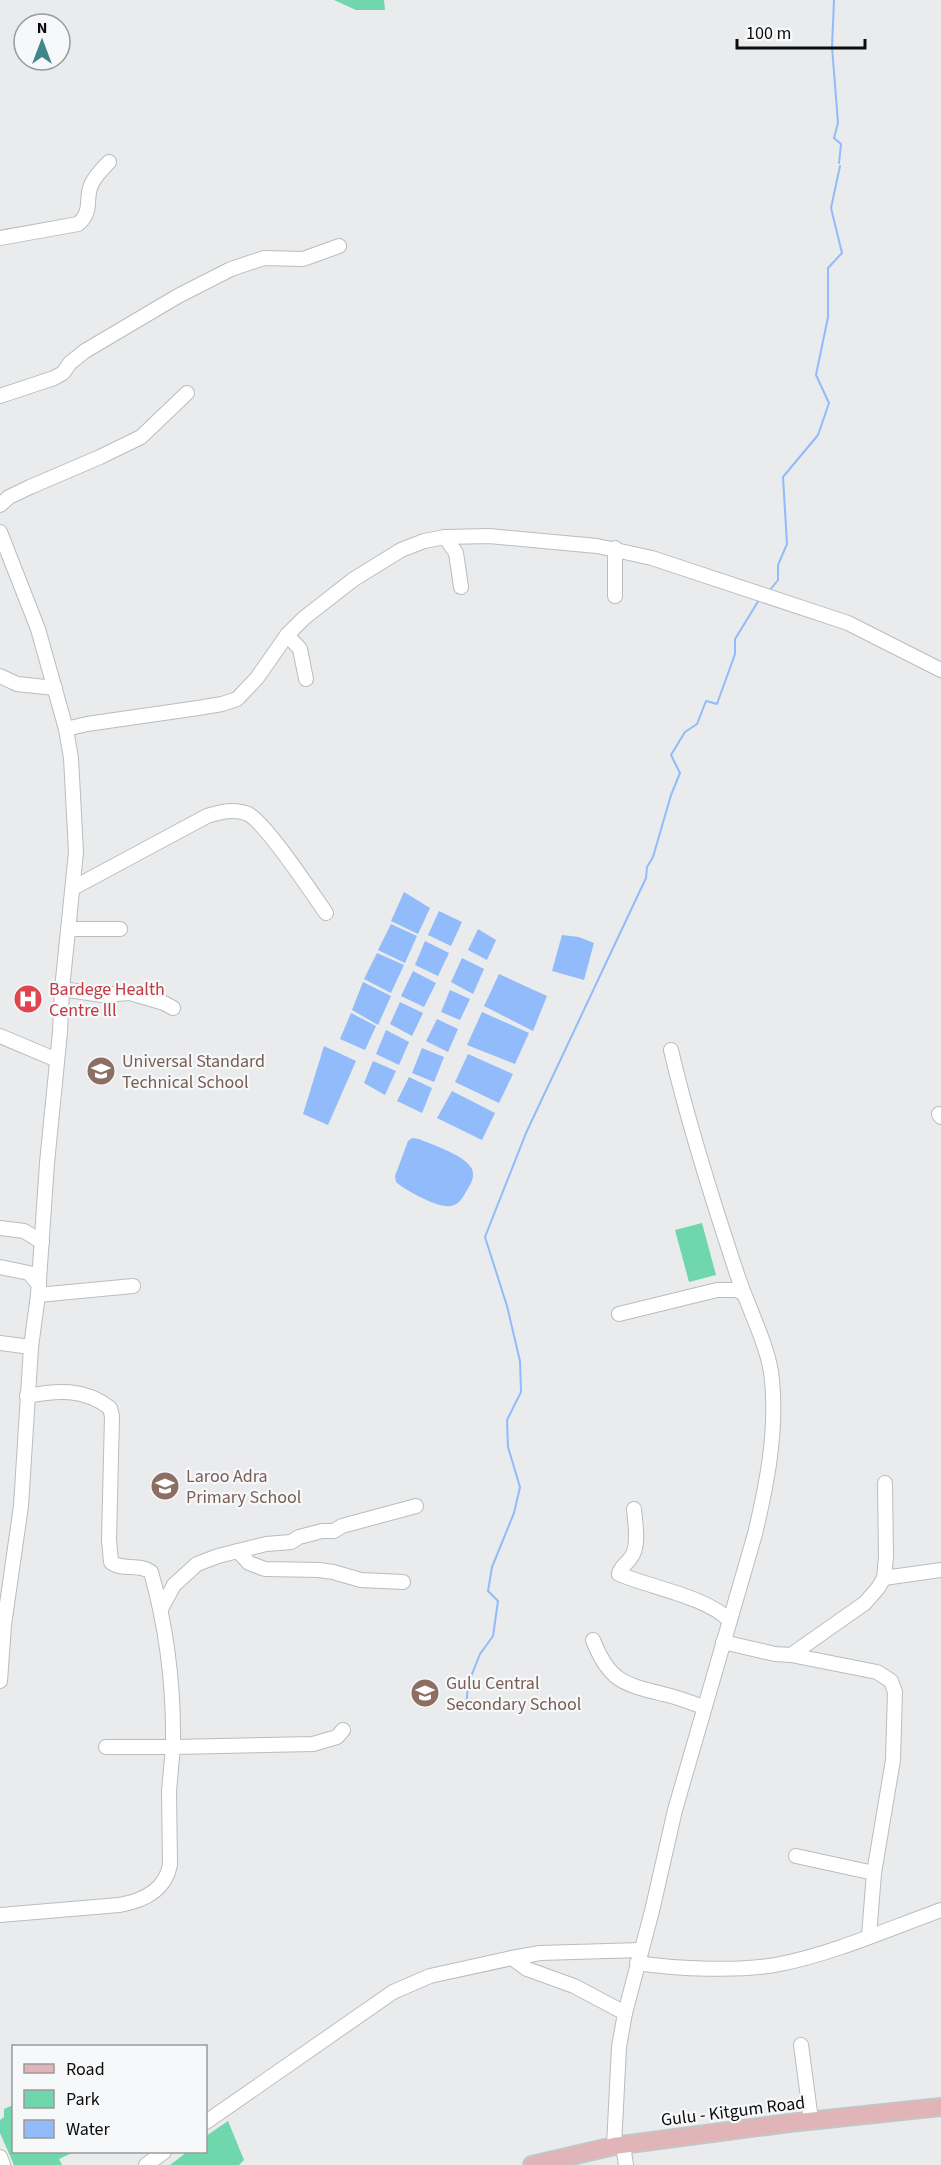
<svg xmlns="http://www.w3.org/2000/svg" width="941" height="2165" font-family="'Source Sans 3',sans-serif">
  <rect width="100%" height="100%" fill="#eaebec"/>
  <g fill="#70d6ab">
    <polygon points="334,0 384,0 385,10 356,10"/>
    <polygon points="702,1223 716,1275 689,1282 675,1230"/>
    <polygon points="13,2105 14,2152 74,2152 59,2159 62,2165 14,2165 0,2133 0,2120 4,2117 4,2109"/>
    <polygon points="228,2121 244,2160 239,2165 170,2165 187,2152 206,2152 206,2136"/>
  </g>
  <g fill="#91bbfb">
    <polygon points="404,892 430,908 418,934 391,921"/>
    <polygon points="439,911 462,922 451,946 428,935"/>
    <polygon points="391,924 417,936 405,963 378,950"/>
    <polygon points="478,929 496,940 487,960 468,950"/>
    <polygon points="562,935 579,937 594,943 584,980 552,971"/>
    <polygon points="425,941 449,953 438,976 415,965"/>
    <polygon points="377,953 404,965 391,993 364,979"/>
    <polygon points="462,958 484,969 473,994 451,982"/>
    <polygon points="413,971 436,983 424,1007 401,996"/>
    <polygon points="499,974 547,996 533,1031 484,1006"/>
    <polygon points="363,982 391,996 378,1025 352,1010"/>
    <polygon points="450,990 470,999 460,1020 441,1012"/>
    <polygon points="400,1002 423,1013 412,1036 390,1024"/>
    <polygon points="482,1012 529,1033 515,1064 467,1045"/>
    <polygon points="351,1013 376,1026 365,1050 340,1039"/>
    <polygon points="437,1019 458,1029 448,1052 426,1041"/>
    <polygon points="386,1030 409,1042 399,1065 376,1054"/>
    <polygon points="324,1046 356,1061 328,1125 303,1114"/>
    <polygon points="422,1048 444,1057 434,1082 412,1073"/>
    <polygon points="468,1054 513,1074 499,1103 455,1082"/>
    <polygon points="373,1061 396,1071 385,1095 364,1083"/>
    <polygon points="409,1077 432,1088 422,1113 397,1101"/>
    <polygon points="452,1091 495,1113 482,1140 437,1118"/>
    <path d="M412 1138 419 1139C433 1145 465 1155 472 1169 475 1177 471 1184 467 1190 463 1197 460 1204 451 1206 439 1209 405 1190 396 1182L395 1176 408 1141Z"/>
  </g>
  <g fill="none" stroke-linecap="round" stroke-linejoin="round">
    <g stroke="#91bbfb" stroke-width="2">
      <polyline points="834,0 832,47 838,123 834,138 841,144 839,163"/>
      <polyline points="770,590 778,580 778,565 787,544 783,477 818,435 829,403 816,375 828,317 828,268 842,253 831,208 840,166"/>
      <polyline points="466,1710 468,1684 480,1654 493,1636 498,1601 488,1591 492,1567 514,1513 520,1487 508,1447 507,1420 521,1392 520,1361 507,1306 485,1237 526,1133 646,878 647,867 653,857 671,795 680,773 671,755 685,732 697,724 706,701 717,704 735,654 735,639 759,600"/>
    </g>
    <g stroke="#bbbcbd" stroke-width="16">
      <g id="minor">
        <path d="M0 238 78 224C93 212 85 199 91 185 95 176 102 169 109 162"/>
        <polyline points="0,396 54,378 63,373 70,363 85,351 178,296 231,269 264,258 303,259 339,246"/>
        <polyline points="0,505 9,497 30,487 100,457 141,437 187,393"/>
        <polyline points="0,532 38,629 66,729 71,758 76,852 62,989 60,1032 47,1163 38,1295 31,1347 21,1506 4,1625 0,1681"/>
        <polyline points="445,537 456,553 461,587"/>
        <polyline points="615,548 615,596"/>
        <polyline points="287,635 300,649 306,679"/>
        <polyline points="0,676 17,684 55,688"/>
        <polyline points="66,729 87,724 198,708 222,704 237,699 257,678 287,635 304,618 354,579 401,550 424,541 445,537 489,536 597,546 652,558 848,623 941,670"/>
        <path d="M73 888 207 816C220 812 234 808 248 814 266 823 312 893 326 913"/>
        <polyline points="68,929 120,929"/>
        <polyline points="62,989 102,995 130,993 164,1003 173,1008"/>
        <polyline points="0,1036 57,1060"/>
        <polyline points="939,1114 941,1117"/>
        <polyline points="0,1228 24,1231 42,1242"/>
        <polyline points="0,1267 29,1273 39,1285"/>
        <polyline points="38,1295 133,1286"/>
        <polyline points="619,1314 717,1290 737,1290 744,1294"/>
        <polyline points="0,1343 31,1347"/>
        <path d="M27 1396C57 1390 84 1388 110 1408L112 1416 109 1540 111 1562C121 1571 139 1563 151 1572 167 1629 174 1688 173 1747H106"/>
        <path d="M634 1509C635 1522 639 1542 633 1554 629 1563 620 1566 619 1574 649 1587 707 1597 729 1620"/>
        <polyline points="238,1551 249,1563 265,1569 319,1570 333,1572 361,1580 403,1582"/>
        <polyline points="884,1578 941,1570"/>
        <polyline points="161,1609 174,1585 197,1564 218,1556 266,1544 291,1542 299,1537 322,1531 334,1531 342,1526 416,1506"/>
        <path d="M593 1640C609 1681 623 1684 663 1694 677 1697 690 1702 703 1707"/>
        <polyline points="723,1642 775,1654 791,1655 865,1603 878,1588 884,1578 886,1557 885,1483"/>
        <polyline points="791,1655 877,1672 891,1681 895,1692 893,1760 874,1873 869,1936"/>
        <polyline points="796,1856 874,1873"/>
        <path d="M0 1915 119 1905C143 1901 165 1891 170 1865L169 1791 173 1747 313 1744 337 1737 343 1730"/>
        <polyline points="512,1958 540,1953 641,1950"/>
        <path d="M637 1963C677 1969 741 1972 780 1964 835 1953 888 1929 941 1910"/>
        <path d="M625 2013 652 1911 675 1810 755 1534C767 1483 777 1433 772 1380 770 1350 748 1307 738 1277 713 1202 689 1127 671 1050"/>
        <polyline points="801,2045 811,2120"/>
        <polyline points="206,2122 393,1992 430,1976 512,1958 527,1969 574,1986 625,2013 619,2047 614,2146"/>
        <polyline points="623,2145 626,2165"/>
        <polyline points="0,2157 3,2165"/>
        <polyline points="146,2165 164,2152"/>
      </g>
    </g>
    <g stroke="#c5c5c5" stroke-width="20">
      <polyline id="major" points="532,2165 614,2146 789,2123 941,2107"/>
    </g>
    <use href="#minor" stroke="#fff" stroke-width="14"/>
    <use href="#major" stroke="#e1b5b8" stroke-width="16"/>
  </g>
  <defs>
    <g id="hospital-disc" transform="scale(1.5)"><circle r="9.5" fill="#e0444e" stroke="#f7f8fa"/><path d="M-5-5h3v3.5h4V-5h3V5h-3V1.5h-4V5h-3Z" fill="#fff"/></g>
    <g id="school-disc" transform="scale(1.5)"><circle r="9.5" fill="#8d6e63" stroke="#f7f8fa"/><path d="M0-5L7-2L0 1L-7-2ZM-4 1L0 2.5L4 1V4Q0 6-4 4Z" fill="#fff"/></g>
  </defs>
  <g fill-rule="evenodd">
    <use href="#hospital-disc" x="28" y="999"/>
    <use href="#school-disc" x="101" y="1071"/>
    <use href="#school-disc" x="165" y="1486"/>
    <use href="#school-disc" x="425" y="1693"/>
  </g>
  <g text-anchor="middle" stroke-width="4.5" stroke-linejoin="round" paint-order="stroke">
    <g font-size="18" fill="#be3a42" stroke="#f7f8fa" text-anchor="start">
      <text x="49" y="995">Bardege Health<tspan x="49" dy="21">Centre lll</tspan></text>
    </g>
    <g font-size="18" fill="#785e54" stroke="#f7f8fa" text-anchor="start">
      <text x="122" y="1067">Universal Standard<tspan x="122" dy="21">Technical School</tspan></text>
      <text x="186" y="1482">Laroo Adra<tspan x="186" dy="21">Primary School</tspan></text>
      <text x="446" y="1689">Gulu Central<tspan x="446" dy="21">Secondary School</tspan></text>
    </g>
    <g font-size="18" fill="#0c0c0c" stroke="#f7f8fa">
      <text transform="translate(733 2111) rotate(-7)" y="6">Gulu - Kitgum Road</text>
    </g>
  </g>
  <rect x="12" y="2045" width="195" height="108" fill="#f7f8fa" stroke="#999a9b" stroke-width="1.5"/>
  <rect x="24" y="2064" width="30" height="9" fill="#e1b5b8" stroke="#999a9b" stroke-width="1.5"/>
  <text x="66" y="2075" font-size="18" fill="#0c0c0c">Road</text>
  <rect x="24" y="2090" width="30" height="18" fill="#70d6ab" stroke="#999a9b" stroke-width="1.5"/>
  <text x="66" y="2105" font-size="18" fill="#0c0c0c">Park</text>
  <rect x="24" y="2120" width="30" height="18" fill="#91bbfb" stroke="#999a9b" stroke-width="1.5"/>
  <text x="66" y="2135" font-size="18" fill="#0c0c0c">Water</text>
  <g transform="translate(42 42)"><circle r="28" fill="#f7f8fa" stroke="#999a9b" stroke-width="1.5"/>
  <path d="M0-4.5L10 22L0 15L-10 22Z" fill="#3f8789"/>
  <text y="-9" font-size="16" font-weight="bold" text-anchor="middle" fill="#0c0c0c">N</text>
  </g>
  <path d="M737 39v9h128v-9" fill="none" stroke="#0c0c0c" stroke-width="3"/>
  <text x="746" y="39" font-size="18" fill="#0c0c0c" stroke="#f7f8fa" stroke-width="4.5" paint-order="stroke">100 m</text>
</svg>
